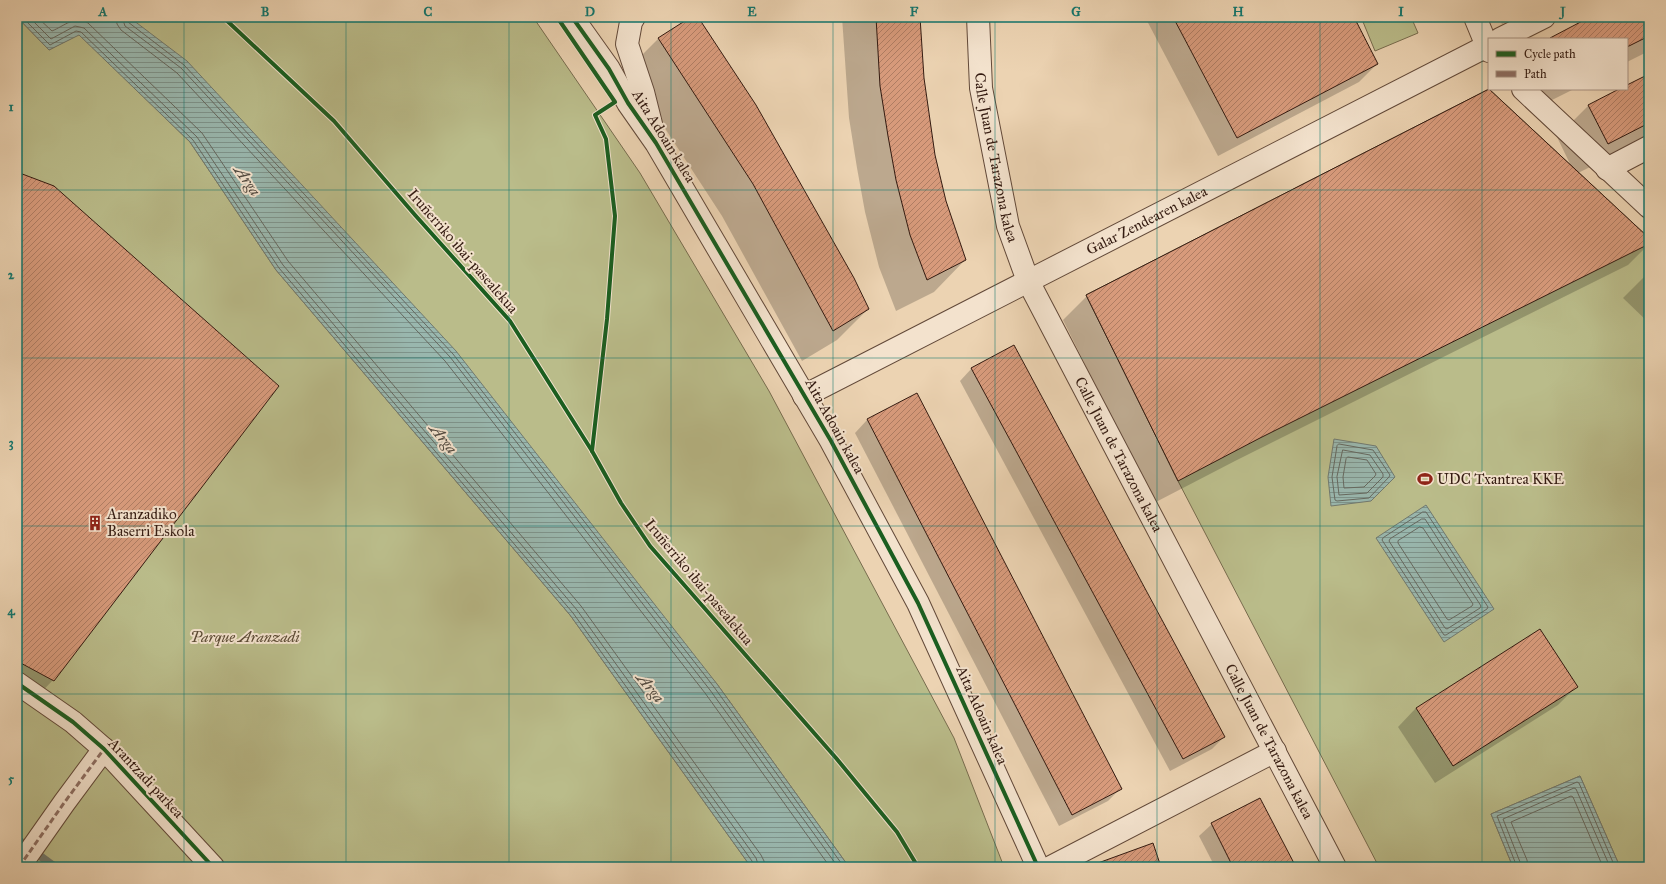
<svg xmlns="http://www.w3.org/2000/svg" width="1666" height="884" font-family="'IM FELL Great Primer',serif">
  <defs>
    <pattern id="water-rules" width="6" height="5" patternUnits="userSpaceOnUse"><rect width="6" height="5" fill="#99b7ae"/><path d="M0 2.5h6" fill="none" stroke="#7e948c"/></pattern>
    <pattern id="building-hatch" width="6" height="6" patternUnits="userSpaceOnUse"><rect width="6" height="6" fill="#d79a7b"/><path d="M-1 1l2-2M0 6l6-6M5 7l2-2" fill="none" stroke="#af7d63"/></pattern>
  </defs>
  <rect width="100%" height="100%" fill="#ecd3b2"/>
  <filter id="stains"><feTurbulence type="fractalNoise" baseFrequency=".005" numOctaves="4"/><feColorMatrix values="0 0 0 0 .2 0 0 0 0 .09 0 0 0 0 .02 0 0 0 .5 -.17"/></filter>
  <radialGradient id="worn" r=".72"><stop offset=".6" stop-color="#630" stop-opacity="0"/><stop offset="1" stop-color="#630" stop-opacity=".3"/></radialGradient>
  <g fill="#babc8a" stroke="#776c4e">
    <polygon points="17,17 49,50 79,34 190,142 276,270 570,615 751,867 17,867"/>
    <polygon points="129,17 533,17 640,173 769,391 954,738 1004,867 849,867 717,684"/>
    <polygon points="1361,17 1411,17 1418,33 1375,51"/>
    <polygon points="1489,89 1649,238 1649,867 1620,867 1580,776 1491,814 1513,867 1379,867 1178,481 1086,295"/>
  </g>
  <g fill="url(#water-rules)" stroke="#71796f">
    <polygon points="17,17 129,17 187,61 456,351 717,684 849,867 751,867 570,615 276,270 190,142 79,35 49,50"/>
    <polygon points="1334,439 1376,446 1395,477 1371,501 1331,506 1328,477"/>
    <polygon points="1426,505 1494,609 1444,642 1376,538"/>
    <polygon points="1580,776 1620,867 1513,867 1491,814"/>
  </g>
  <g fill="#0003">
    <polygon points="693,17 697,17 868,309 837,340 802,361 722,216 627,70 658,39"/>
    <polygon points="842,17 919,17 923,78 934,155 945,202 965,260 934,292 896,311 879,267 865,212 857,168 849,118"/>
    <polygon points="1145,17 1352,17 1377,64 1359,82 1218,156"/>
    <polygon points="1498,17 1515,17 1502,24"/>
    <polygon points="1593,17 1649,17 1649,51 1627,62 1627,39 1550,39"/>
    <polygon points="1649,75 1649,138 1578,173 1649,240 1649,244 1628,265 1235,461 1154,503 1063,320 1087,296 1489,90 1572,168 1557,137 1588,106 1621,89 1627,89 1627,86"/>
    <polygon points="1529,89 1574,89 1538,107"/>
    <polygon points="17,173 53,680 30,704 17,697"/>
    <polygon points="1649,272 1649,323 1623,298"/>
    <polygon points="972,368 1224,737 1212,749 1170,771 960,381"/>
    <polygon points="916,395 1121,788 1108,801 1059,826 855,433 867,420"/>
    <polygon points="1576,687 1558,705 1435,783 1398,727 1416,708"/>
    <polygon points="1212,824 1294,867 1215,867 1199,836"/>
  </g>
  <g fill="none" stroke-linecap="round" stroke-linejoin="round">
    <g stroke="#666960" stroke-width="1">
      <polyline points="22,17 50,45 76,31 81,32 193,140 279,268 573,613 752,861 754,867"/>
      <polyline points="29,17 51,39 75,26 84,28 197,137 283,265 577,610 756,858 759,867"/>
      <path d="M37 17 52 31C64 26 75 15 88 23L202 133 288 261 581 606 761 855 764 861 765 867"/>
      <polyline points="116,17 117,24 121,30 177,73 445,361 705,693 830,867"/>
      <polyline points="122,17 125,26 181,68 450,357 710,690 838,867"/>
      <polyline points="127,17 128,22 184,65 453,354 714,687 844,867"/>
      <polygon points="1339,444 1373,450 1390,475 1389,477 1369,498 1337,501 1335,500 1332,477 1337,446"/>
      <polygon points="1343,450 1370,455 1383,474 1383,477 1367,493 1339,495 1337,477"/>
      <polygon points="1348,457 1367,460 1376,474 1375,476 1364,487 1344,488 1343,477 1346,459"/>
      <polygon points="1423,512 1426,512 1488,607 1487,609 1446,635 1444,635 1382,540 1383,538"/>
      <polygon points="1422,519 1425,519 1481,606 1480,608 1447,629 1445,628 1389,541 1390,539"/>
      <polygon points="1420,527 1423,528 1473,604 1472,606 1449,620 1447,619 1398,543 1398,541"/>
      <polyline points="1517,867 1497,816 1577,782 1579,783 1615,867"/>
      <polyline points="1522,867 1503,819 1574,788 1576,789 1610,867"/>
      <polyline points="1528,867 1527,860 1511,822 1571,796 1573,797 1603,867"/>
    </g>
    <polyline stroke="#71796f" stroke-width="8" points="17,839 55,867"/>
  </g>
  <g fill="url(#building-hatch)" stroke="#341b11">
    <polygon points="691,17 698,17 756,105 854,278 869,309 833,331 753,184 658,38"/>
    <polygon points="876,17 920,17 924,78 935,155 946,201 966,260 927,280 910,235 896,180 888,136 880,86"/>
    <polygon points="1173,17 1354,17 1378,64 1237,138"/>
    <polygon points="1590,17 1649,17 1649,36 1627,47 1627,39 1550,39 1550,38"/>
    <polygon points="1649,74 1649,123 1608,144 1588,105 1619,89 1627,89 1627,85"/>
    <polygon points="1489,89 1649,238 1649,244 1260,438 1178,481 1086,295"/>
    <polygon points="17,172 54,186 279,386 54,681 17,661"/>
    <polygon points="1014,345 1225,737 1183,759 971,368"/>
    <polygon points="917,393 1122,789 1072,815 867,419"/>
    <polygon points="1540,629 1578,687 1453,766 1416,708"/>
    <polygon points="1260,798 1296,867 1233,867 1211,823"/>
    <polygon points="1153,843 1161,867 1087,867"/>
  </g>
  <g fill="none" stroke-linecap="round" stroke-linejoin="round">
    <g stroke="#624939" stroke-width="24">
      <g id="minor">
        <polyline points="1475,17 1489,51"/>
        <polyline points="1500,39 1544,17"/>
        <polyline points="1523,89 1649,207"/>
        <polyline points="1607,169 1649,147"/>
        <path id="s1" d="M804 396 1489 45"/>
        <polyline points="17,683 73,722 104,749 213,867"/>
        <polyline points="19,867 64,803 104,749"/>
        <polyline points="1051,867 1275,751"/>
      </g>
    </g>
    <g stroke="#624939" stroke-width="24">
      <g id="tertiary">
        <polyline points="572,17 609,69 628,103 656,143 831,441 918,603 1038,867"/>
        <polyline points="634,17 631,22 627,44 643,92 652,128"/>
        <path id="s2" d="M978 17 981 88 1008 226 1028 281 1335 867"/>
      </g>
    </g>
    <use href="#minor" stroke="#f3e2cd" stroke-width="22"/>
    <use href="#tertiary" stroke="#f3e2cd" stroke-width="22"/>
    <polyline stroke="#8d6e63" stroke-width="3" stroke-dasharray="6 3" stroke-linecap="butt" points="19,867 64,803 104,749"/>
    <g stroke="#f3e2cd" stroke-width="6">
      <g id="cycleway">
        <polyline points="223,17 334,121 415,215 510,321 592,451 621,503 650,546 836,758 897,832 918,867"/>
        <polyline points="557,17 615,102 595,115 606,139 615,216 607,319 592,451"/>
        <polyline points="572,17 609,69 628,103 656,143 831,441 918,603 1038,867"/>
        <polyline points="17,683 73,722 104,749 213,867"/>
      </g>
    </g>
    <use href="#cycleway" stroke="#1b5e20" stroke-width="4"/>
  </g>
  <path fill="none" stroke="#0f766e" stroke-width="1" stroke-opacity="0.55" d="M184 17V867M346 17V867M509 17V867M671 17V867M833 17V867M995 17V867M1157 17V867M1320 17V867M1482 17V867M17 190H1649M17 358H1649M17 526H1649M17 694H1649"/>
  <defs>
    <g id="stadium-bare" transform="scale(1.2)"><path d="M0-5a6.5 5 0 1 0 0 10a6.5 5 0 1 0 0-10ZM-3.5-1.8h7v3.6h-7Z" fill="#8f2418" stroke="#f3e2cd" stroke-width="2.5" paint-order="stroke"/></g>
    <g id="building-bare" transform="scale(1.2)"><path d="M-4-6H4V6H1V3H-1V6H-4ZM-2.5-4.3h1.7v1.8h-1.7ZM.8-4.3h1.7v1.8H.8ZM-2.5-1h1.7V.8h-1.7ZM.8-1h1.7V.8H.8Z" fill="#8f2418" stroke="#f3e2cd" stroke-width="2.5" paint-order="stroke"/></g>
  </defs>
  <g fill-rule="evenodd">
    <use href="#stadium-bare" x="1425" y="479"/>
    <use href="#building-bare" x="95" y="523"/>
  </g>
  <g text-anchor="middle" stroke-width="4" stroke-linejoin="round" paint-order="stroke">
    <g font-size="15" fill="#341b11" stroke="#f3e2cd">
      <text transform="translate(664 136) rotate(58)" y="5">Aita Adoain kalea</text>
      <text dy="5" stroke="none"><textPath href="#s2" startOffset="142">Calle Juan de Tarazona kalea</textPath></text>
      <text dy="5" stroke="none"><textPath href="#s1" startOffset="385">Galar Zendearen kalea</textPath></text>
      <text transform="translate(463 251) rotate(49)" y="5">Iruñerriko ibai-pasealekua</text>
      <text transform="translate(835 426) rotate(61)" y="5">Aita Adoain kalea</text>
      <text dy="5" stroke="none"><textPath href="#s2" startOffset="466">Calle Juan de Tarazona kalea</textPath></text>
      <text transform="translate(699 582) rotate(50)" y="5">Iruñerriko ibai-pasealekua</text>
      <text transform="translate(982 715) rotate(66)" y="5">Aita Adoain kalea</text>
      <text dy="5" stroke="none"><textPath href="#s2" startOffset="790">Calle Juan de Tarazona kalea</textPath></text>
      <text transform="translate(146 778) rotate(47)" y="5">Arantzadi parkea</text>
    </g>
    <g font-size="15" fill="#341b11" stroke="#f3e2cd" text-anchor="start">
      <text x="1437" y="484">UDC Txantrea KKE</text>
      <text x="107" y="519">Aranzadiko<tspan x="107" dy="17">Baserri Eskola</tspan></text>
    </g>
    <g font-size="15" font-style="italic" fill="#5c4b35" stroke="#f3e2cd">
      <text x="245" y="642">Parque Aranzadi</text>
    </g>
    <g font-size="16" font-style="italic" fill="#524a40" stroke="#f3e2cd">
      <text transform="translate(248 180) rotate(54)" y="6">Arga</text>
      <text transform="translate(444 438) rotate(51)" y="6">Arga</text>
      <text transform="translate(651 687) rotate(50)" y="6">Arga</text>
    </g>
  </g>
  <rect width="1666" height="884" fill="none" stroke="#ecd3b2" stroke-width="44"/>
  <rect x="1488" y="38" width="140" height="52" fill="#f3e2cd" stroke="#a79282"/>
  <rect x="1496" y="51" width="20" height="6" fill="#1b5e20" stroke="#a79282"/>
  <text x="1524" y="58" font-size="12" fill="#341b11">Cycle path</text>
  <rect x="1496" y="71" width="20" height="6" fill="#8d6e63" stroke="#a79282"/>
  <text x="1524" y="78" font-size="12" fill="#341b11">Path</text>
  <rect x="22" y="22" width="1622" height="840" fill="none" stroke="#0f766e" stroke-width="1.5"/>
  <g font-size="13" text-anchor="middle" font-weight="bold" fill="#0f766e">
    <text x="103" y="16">A</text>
    <text x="265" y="16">B</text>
    <text x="428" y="16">C</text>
    <text x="590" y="16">D</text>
    <text x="752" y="16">E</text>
    <text x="914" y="16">F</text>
    <text x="1076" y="16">G</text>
    <text x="1238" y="16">H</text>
    <text x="1401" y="16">I</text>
    <text x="1563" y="16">J</text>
    <text x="11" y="111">1</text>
    <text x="11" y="279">2</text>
    <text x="11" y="447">3</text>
    <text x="11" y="615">4</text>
    <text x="11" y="783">5</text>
  </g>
  <rect width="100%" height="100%" filter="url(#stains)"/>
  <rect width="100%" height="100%" fill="url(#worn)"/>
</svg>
